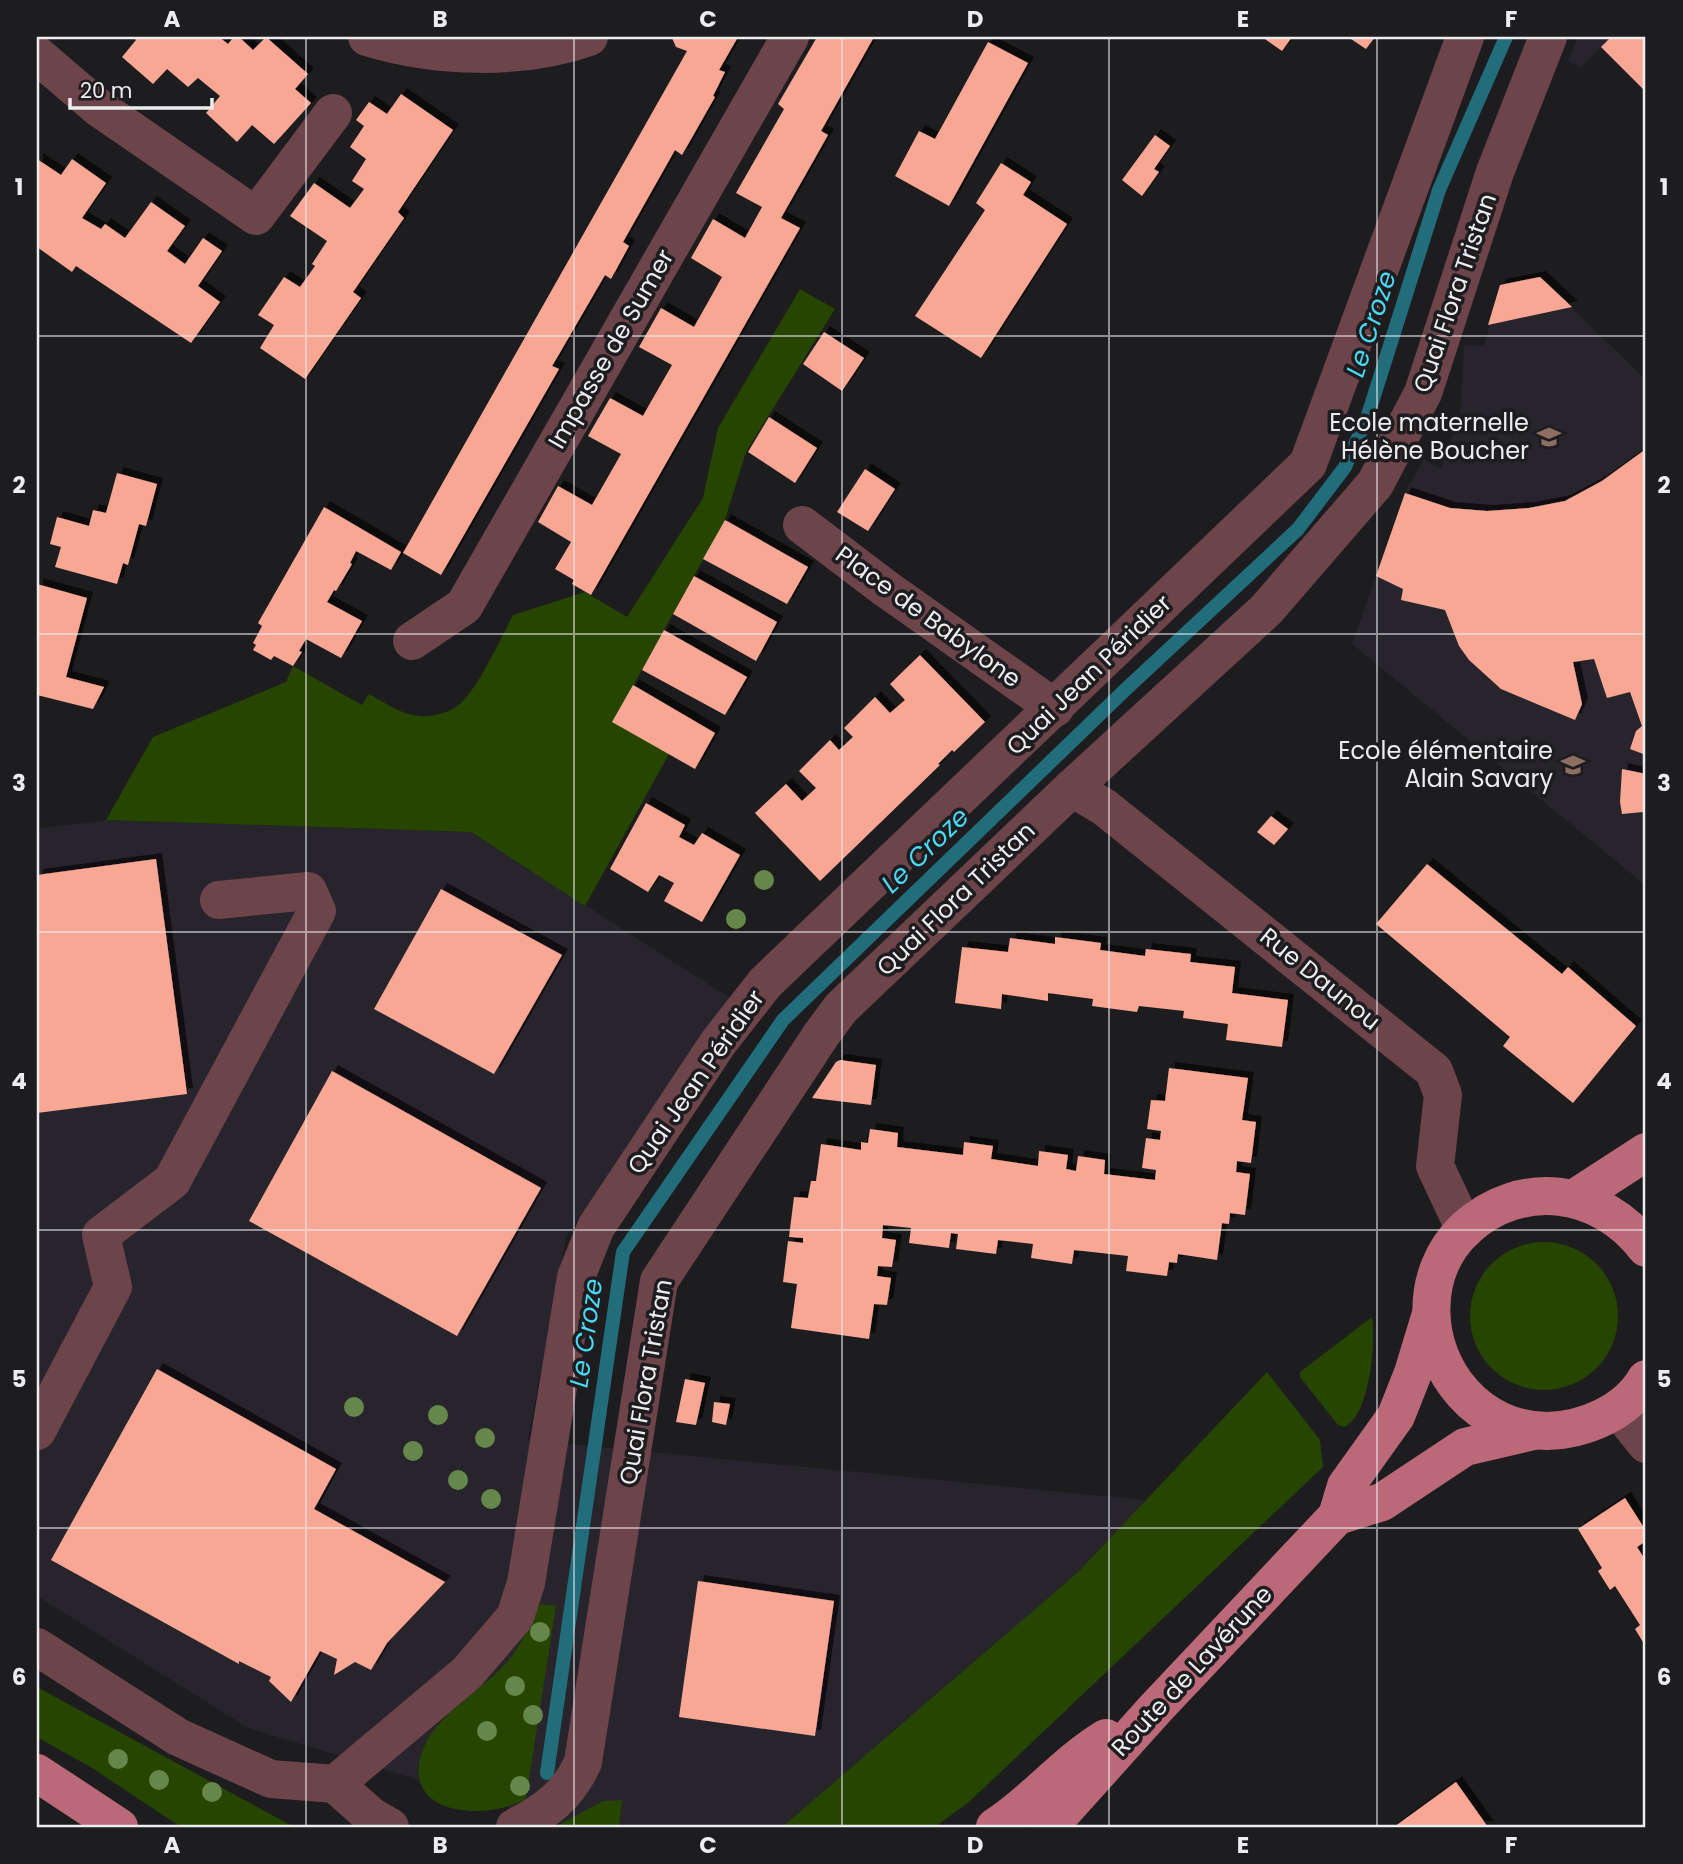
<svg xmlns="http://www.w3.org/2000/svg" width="1683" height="1864" font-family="Poppins,sans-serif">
  <defs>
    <filter id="shadow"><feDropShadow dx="6" dy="-6" stdDeviation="0" flood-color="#0009"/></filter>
  </defs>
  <rect width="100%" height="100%" fill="#1d1c1f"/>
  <g fill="#27242c">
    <polygon points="1578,37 1612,37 1580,68 1568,61"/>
    <polygon points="1540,277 1646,380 1646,886 1352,644 1405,493 1424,459 1440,469 1460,414 1464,345 1484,346 1500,285"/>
    <polygon points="106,820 471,832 730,998 566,1237 528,1440 1146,1500 1078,1572 782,1827 572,1827 248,1728 37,1596 37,829"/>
  </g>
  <g fill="#264500">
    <path d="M800 289 835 309 746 452 725 520 613 722 669 754 585 906 471 832 106 820 153 737 286 682 293 666 362 705 369 694C384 702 402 715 419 716 432 717 450 713 460 704 480 685 499 641 513 615L585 592 627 617 703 498 718 428Z"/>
    <circle cx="1544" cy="1316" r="74"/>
    <path d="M1372 1317C1376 1343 1370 1415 1344 1427L1338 1425 1300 1377V1372Z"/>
    <polygon points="1267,1372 1320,1440 1323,1467 969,1802 935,1827 782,1827 1078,1572"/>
    <path d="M539 1604 556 1606 526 1799C482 1823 396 1814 424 1747 438 1712 489 1687 512 1656 523 1641 531 1620 539 1604Z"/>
    <polygon points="37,1687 294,1827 181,1827 92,1768 37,1737"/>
    <polygon points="622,1800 619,1827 555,1827 603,1801"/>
  </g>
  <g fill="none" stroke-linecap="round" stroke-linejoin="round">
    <polyline stroke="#216d7c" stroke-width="14" points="547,1773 623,1252 783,1020 1126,689 1298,529 1345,467 1368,415 1439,190 1506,37"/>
  </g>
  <g fill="#f8a795" filter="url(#shadow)">
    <polygon points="133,37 219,37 228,44 234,37 239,37 253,50 266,37 308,74 295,89 311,103 274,144 252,125 237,142 206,113 220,96 198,78 188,87 167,69 153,84 122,57 136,40"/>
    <polygon points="675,37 738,37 719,70 725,72 713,96 715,97 682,155 675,150 623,242 629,246 611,279 605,275 558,356 552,366 559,369 441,575 403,553 687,51 676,47 672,38"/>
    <polygon points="817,37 874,37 821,131 828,135 781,218 800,228 591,595 572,584 574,580 555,569 571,542 538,522 558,486 592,505 621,454 588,436 610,398 643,416 649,405 672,365 639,347 661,308 694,327 722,277 691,258 713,219 745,238 762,207 736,193 784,109 778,104"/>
    <polygon points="1262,37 1292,37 1282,51"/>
    <polygon points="1348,37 1375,37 1366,49"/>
    <polygon points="1611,37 1646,37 1646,92 1601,47"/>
    <polygon points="988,42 1028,63 949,206 895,176 919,131 935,139"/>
    <polygon points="401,94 453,130 398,212 404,218 353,292 361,298 305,379 260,348 274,325 258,315 284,277 300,287 315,266 312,264 327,241 290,216 314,183 350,208 364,189 352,181 366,159 350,147 364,126 356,120 369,102 387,114"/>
    <polygon points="1155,135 1170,146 1154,169 1159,172 1142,196 1122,180"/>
    <polygon points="37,159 61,175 72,159 106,183 82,218 101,229 105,224 125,238 151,202 185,226 167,251 185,264 203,238 222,251 198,286 220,302 191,343 76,266 72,272 37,247"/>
    <polygon points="1001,163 1031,182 1023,195 1067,224 981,358 915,316 985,210 976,203"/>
    <polygon points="1540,277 1572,307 1488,325 1500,285"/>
    <polygon points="824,332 864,358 842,391 803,364"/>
    <polygon points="769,417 817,448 795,483 748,452"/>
    <polygon points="1646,449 1646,755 1630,749 1636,731 1642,726 1630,692 1607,698 1594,659 1573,662 1582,704 1575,720 1501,689 1469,660 1459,646 1445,610 1401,600 1403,589 1376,576 1405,493 1450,508 1487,511 1529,508 1565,501 1602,481"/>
    <polygon points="865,469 895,489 868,531 837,512"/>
    <polygon points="117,473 157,484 146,526 139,524 128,565 123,563 117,584 55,567 61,547 50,544 57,517 89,526 93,510 106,513"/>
    <polygon points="324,507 401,552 391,570 356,551 350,563 352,564 336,591 334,590 327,602 362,621 341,658 306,639 299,651 302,652 293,666 274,656 271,660 253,650 256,645 253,643 262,626 258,623"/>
    <polygon points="725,520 808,567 787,604 703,559"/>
    <polygon points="694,576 777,622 756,661 673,614"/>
    <polygon points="37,584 87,598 66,677 104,687 93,709 37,695"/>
    <polygon points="664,630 747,677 725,715 642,670"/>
    <polygon points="920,655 985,722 954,752 952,750 938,764 940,765 820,881 755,813 786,784 802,801 816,788 799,771 830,740 839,750 853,737 844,728 875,697 890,713 905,700 890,684"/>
    <polygon points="633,685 715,733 695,769 612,722"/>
    <polygon points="1622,769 1646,774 1646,823 1643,812 1622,814 1620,802"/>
    <polygon points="646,803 685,825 679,837 694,845 702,833 740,855 702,922 664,901 674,883 659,875 648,892 610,869"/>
    <polygon points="1271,816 1288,829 1274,845 1257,832"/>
    <polygon points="156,859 187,1094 37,1113 37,875"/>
    <polygon points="1427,864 1562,974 1568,967 1636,1026 1573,1103 1503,1046 1510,1037 1376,924"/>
    <polygon points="441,889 562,955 494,1074 374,1009"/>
    <polygon points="1055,937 1101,943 1100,950 1145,956 1146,949 1191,954 1190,962 1235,967 1232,993 1288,1000 1282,1047 1226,1040 1228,1024 1183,1018 1184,1011 1139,1006 1137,1012 1092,1006 1093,999 1048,993 1048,1001 1002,994 1001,1009 955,1003 962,947 1008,952 1010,938 1055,944"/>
    <polygon points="840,1060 876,1065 871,1105 812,1098 836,1062"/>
    <polygon points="1169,1068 1248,1078 1242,1120 1256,1122 1251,1163 1237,1161 1236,1172 1250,1174 1245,1215 1230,1213 1229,1224 1222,1223 1217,1260 1178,1254 1177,1263 1169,1262 1167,1276 1126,1271 1128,1256 1074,1250 1072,1264 1031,1258 1033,1244 998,1240 996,1254 956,1249 958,1234 951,1233 949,1248 909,1243 911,1228 883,1225 882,1238 896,1240 892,1267 878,1266 877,1276 891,1278 887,1305 874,1304 869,1339 791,1328 797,1284 783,1282 788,1241 803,1243 803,1238 789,1237 794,1197 808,1198 811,1181 816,1181 821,1144 861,1150 861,1142 868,1143 870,1129 898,1133 897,1147 963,1155 964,1142 993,1146 991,1159 1038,1166 1039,1151 1068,1155 1066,1169 1076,1171 1078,1156 1105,1160 1104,1174 1155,1180 1156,1170 1142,1168 1146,1138 1160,1140 1161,1131 1147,1129 1151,1100 1165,1101"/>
    <polygon points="332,1071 541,1188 457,1336 249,1221"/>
    <polygon points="157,1369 336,1469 314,1509 445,1582 387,1643 371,1670 355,1662 334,1675 337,1659 320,1651 291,1702 269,1681 271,1677 239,1661 239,1664 51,1560"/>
    <polygon points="685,1379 705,1383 696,1425 676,1422"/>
    <polygon points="714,1402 730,1404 726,1425 712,1422"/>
    <polygon points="1625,1498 1646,1531 1646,1541 1637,1547 1646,1561 1646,1647 1635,1629 1640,1625 1615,1586 1610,1590 1598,1571 1602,1568 1578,1529"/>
    <polygon points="698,1581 834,1601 815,1736 679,1717"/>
    <polygon points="1456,1782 1488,1827 1394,1827"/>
  </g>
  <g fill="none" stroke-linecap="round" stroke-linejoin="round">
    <g stroke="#6c444a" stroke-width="38">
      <path d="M367 37C436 58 521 61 589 37"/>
      <polyline points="37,55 99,108 256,216 333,113"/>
      <polyline points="802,525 885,588 1055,708"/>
      <polyline points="412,641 464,606 790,37"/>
      <polyline points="1072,788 1104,807 1434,1071 1443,1095 1435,1166 1465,1230"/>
      <polyline points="1618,1409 1646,1444"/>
      <polyline points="37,1431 113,1287 101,1235 172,1181 317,911 308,891 219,900"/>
      <polyline points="37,1647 178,1737 271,1779 335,1784"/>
      <polyline points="335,1784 467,1673 515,1617 526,1583 576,1277 596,1227 718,1043 765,983 1308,464 1465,37"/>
      <polyline points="335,1784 371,1816 390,1827"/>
      <path d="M515 1827C546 1812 569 1794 583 1762L659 1281 821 1035 841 1008 1072 788 1266 610 1375 484 1423 393 1495 172 1548 37"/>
    </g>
    <g stroke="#bb6878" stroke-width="38">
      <polyline points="1575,1198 1646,1152"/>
      <path d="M1646 1248C1602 1189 1521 1177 1465 1229 1419 1273 1422 1347 1463 1393 1484 1417 1515 1431 1547 1431 1585 1430 1627 1412 1646 1379"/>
      <polyline points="1337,1516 1382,1502 1465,1447 1533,1431"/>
      <polyline points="37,1773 119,1827"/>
      <path d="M995 1827C1035 1801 1065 1763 1106 1738"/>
      <polyline points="1049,1827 1156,1708 1337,1516 1346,1486 1396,1416 1413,1373 1430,1317"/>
    </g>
  </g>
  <g fill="#66874b">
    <circle cx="764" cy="880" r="10"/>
    <circle cx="736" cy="919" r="10"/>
    <circle cx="354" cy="1407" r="10"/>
    <circle cx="438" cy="1415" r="10"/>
    <circle cx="485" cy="1438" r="10"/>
    <circle cx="413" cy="1451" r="10"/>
    <circle cx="458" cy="1480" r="10"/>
    <circle cx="491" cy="1499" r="10"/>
    <circle cx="540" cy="1632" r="10"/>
    <circle cx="515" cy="1686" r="10"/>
    <circle cx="533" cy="1715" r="10"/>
    <circle cx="487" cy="1731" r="10"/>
    <circle cx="118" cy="1759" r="10"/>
    <circle cx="159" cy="1780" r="10"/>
    <circle cx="520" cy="1786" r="10"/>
    <circle cx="212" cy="1792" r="10"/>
  </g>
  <path fill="none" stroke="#edecee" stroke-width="2" stroke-opacity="0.55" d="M306 37V1827M574 37V1827M842 37V1827M1109 37V1827M1377 37V1827M37 336H1646M37 634H1646M37 932H1646M37 1230H1646M37 1528H1646"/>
  <defs>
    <g id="school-bare" transform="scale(1.89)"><path d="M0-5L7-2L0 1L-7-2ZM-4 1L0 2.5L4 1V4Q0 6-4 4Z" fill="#8d6e63" stroke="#1d1c1f" stroke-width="2.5" paint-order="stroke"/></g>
  </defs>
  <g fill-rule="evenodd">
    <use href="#school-bare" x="1549" y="437"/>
    <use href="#school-bare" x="1573" y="765"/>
  </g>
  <g text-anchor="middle" stroke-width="7" stroke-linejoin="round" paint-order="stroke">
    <g font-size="24" fill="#edecee" stroke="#1d1c1f">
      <text transform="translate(1455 293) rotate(-71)" y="8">Quai Flora Tristan</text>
      <text transform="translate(611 349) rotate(-60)" y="8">Impasse de Sumer</text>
      <text transform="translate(928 617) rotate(36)" y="8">Place de Babylone</text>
      <text transform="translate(1089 675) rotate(-44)" y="8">Quai Jean Péridier</text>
      <text transform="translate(956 899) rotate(-44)" y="8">Quai Flora Tristan</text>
      <text transform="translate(1320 979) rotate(39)" y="8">Rue Daunou</text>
      <text transform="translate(696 1082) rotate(-55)" y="8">Quai Jean Péridier</text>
      <text transform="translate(646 1382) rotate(-80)" y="8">Quai Flora Tristan</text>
      <text transform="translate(1192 1671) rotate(-47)" y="8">Route de Lavérune</text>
    </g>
    <g font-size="24" fill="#edecee" stroke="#1d1c1f" text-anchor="end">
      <text x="1529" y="431">Ecole maternelle<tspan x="1529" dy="28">Hélène Boucher</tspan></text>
      <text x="1553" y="759">Ecole élémentaire<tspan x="1553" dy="28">Alain Savary</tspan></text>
    </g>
    <g font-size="26" font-style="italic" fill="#4ad8f3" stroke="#1d1c1f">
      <text transform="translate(1371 324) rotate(-72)" y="9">Le Croze</text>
      <text transform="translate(925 850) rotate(-44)" y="9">Le Croze</text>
      <text transform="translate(586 1333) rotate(-82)" y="9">Le Croze</text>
    </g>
  </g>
  <rect width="1683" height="1864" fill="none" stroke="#1d1c1f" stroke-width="77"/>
  <path d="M70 98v10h142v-10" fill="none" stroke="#edecee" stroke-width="3.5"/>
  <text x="80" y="98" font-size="21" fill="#edecee" stroke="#1d1c1f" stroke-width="5" paint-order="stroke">20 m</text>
  <rect x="38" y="38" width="1606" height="1788" fill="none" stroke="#edecee" stroke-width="2.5"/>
  <g font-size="23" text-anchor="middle" font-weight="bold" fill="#edecee">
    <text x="172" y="27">A</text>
    <text x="440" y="27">B</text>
    <text x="708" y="27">C</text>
    <text x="975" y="27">D</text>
    <text x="1243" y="27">E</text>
    <text x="1511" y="27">F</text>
    <text x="19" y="195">1</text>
    <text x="1664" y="195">1</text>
    <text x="19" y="493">2</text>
    <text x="1664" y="493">2</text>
    <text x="19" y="791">3</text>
    <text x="1664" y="791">3</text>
    <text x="19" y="1089">4</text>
    <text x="1664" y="1089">4</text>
    <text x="19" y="1387">5</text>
    <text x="1664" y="1387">5</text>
    <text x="19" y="1685">6</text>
    <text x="1664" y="1685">6</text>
    <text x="172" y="1853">A</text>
    <text x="440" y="1853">B</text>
    <text x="708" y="1853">C</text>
    <text x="975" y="1853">D</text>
    <text x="1243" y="1853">E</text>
    <text x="1511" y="1853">F</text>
  </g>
</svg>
